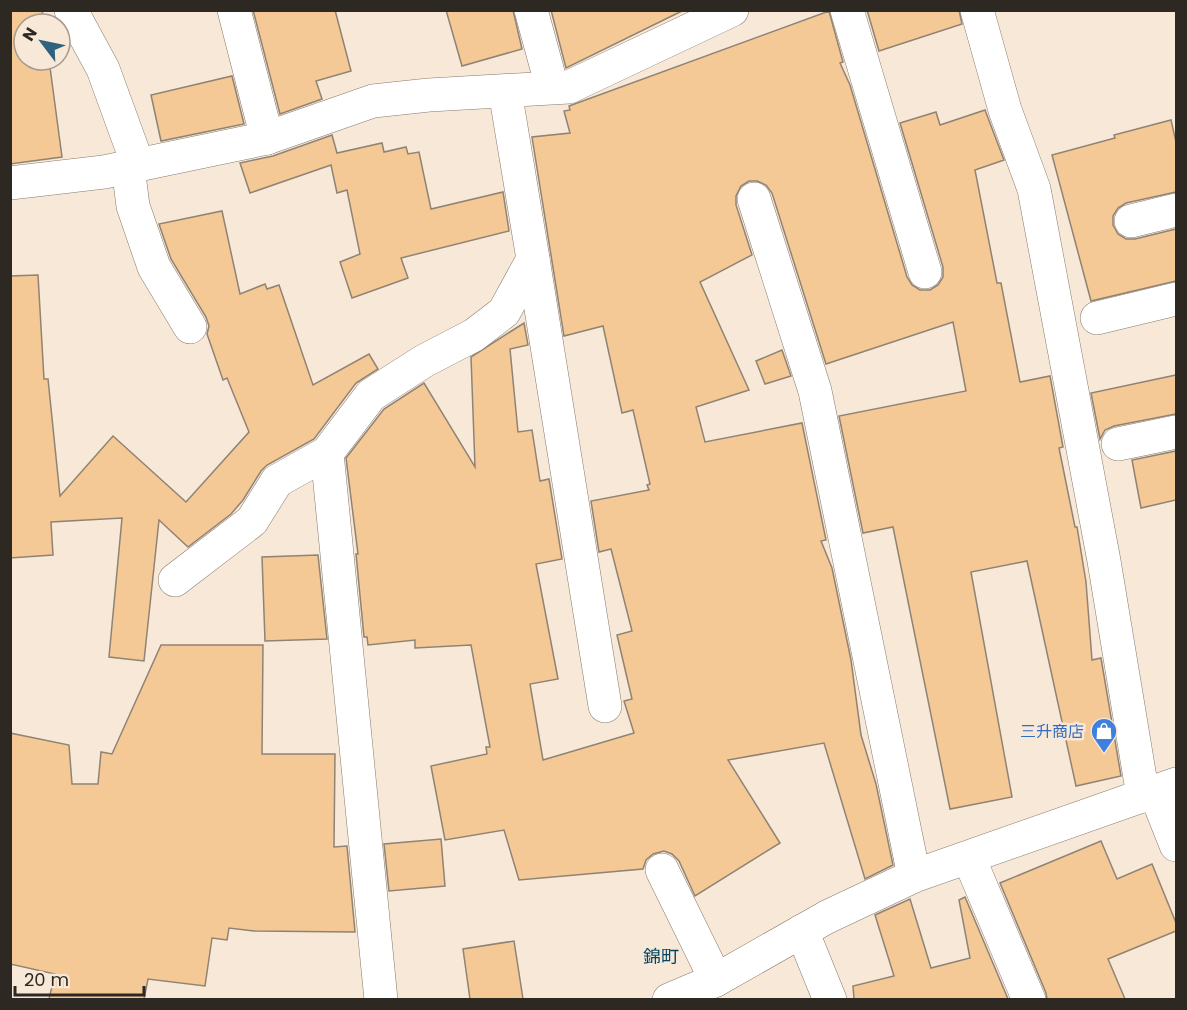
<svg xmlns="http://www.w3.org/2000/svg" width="1187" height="1010" font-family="Poppins,'Noto Sans JP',sans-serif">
  <rect width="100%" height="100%" fill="#f7e8d8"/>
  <g fill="#f4c996" stroke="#908374" stroke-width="1.5">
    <polygon points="10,10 42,10 44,24 24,24 24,60 49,60 62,157 10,164"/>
    <polygon points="253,10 335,10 351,71 316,81 322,99 280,114"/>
    <polygon points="446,10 513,10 522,49 462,66"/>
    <polygon points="551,10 684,10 566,68"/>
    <polygon points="867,10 959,10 962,24 879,51"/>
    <polygon points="829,11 843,62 840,63 850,85 907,277 912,285 920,290 930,290 938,285 943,277 943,267 900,123 936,112 940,125 985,110 1004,160 975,170 997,283 1001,283 1020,382 1050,376 1063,447 1059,448 1075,527 1077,527 1086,582 1092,660 1101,658 1121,776 1076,786 1027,561 971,572 1012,797 950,809 893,527 863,533 839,416 966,391 953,322 826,364 772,193 766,185 757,181 749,181 741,186 736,196 736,205 752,255 700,282 749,390 696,407 705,442 802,423 826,540 821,541 832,568 851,660 861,735 876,784 893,865 865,879 824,743 728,760 780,843 695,896 679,861 672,854 664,851 653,854 646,860 643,869 519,880 504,830 445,840 431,766 487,754 486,747 490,747 471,645 415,648 415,640 368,645 367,637 364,637 356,554 358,554 346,458 384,409 424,383 475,467 471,357 524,323 528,345 510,349 518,432 532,430 540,481 549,479 562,559 536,564 558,679 530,684 543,760 634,733 624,701 632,699 617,635 632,631 611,549 599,552 591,501 649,490 647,485 650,484 633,410 622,413 603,326 564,336 532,137 570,133 564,111 570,110 569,106"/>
    <polygon points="232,76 244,124 161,141 151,95"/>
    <polygon points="1171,120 1176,142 1176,192 1126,203 1118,208 1113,216 1113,225 1118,234 1126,239 1135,239 1176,229 1176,281 1091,301 1052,155 1115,138 1114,135"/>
    <polygon points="332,135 337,153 382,143 384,152 406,147 408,154 419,152 431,209 503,192 509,231 401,258 408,278 352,298 340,262 360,254 347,190 337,193 331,165 250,193 240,163 273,156"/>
    <polygon points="222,211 240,294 265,284 267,289 279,285 313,385 369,354 378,369 356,383 314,439 267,465 261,471 243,500 231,514 188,547 159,520 144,661 109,657 122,518 51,522 53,555 10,558 10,276 38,275 44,379 48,379 60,496 113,436 186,502 249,432 227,378 223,380 207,334 209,326 206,317 171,259 159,224"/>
    <polygon points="782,350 791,376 765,384 756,361"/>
    <polygon points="1176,375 1176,414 1114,426 1105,430 1100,439 1091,393"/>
    <polygon points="1176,451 1176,500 1141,508 1132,460"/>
    <polygon points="318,555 327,639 265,641 262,557"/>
    <polygon points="161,645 263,645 262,754 335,754 334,847 347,846 355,932 254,931 229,928 227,940 212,938 205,986 148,979 144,999 49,999 55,974 10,964 10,733 69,745 72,784 98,784 101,752 112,754"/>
    <polygon points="441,839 445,886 389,891 384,844"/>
    <polygon points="1101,841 1117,879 1152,864 1176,923 1176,931 1108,959 1125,999 1047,999 1046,993 1000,883"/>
    <polygon points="965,897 1008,999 854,999 853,986 894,976 875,915 910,899 931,968 970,958 959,900"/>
    <polygon points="514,941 523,999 470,999 463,949"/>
  </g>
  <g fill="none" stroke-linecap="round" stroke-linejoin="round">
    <g stroke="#887b6c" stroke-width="34">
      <g id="minor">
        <polyline points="71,10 103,69 138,165"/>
        <polyline points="234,10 267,138"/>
        <polyline points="531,10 552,87"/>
        <polyline points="847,10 925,272"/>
        <polyline points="977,10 1005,110 1034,189 1104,561 1143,796"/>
        <polyline points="128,167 133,206 154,267 190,327"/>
        <polyline points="10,183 104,172 267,138 373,101 429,95 569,87 732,10"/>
        <polyline points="754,199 815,391 914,876"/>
        <polyline points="1131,221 1176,210"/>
        <polyline points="533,259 605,706"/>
        <polyline points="1097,318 1176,299"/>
        <polyline points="1118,444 1176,432"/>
        <polyline points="327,453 381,1000"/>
        <polyline points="175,580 252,521 277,481 327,453 371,395 424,361 474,335 504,312 533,259 505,91"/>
        <polyline points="1155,792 1176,845"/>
        <polyline points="969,858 1029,1000"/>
        <polyline points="662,870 716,980"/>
        <polyline points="802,931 830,1000"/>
        <polyline points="669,1000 716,980 827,917 914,876 1176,784"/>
      </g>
    </g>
    <use href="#minor" stroke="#fff" stroke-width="33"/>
  </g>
  <defs>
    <g id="shop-pin" transform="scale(1.35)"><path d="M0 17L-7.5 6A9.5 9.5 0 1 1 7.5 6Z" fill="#3f7fe0" stroke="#f7e8d8"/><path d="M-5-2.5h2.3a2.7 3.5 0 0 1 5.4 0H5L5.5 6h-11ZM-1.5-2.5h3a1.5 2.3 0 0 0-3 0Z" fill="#fff"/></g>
  </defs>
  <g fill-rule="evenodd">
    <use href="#shop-pin" x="1104" y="731"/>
  </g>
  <g text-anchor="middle" stroke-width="5" stroke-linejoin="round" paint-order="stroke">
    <g font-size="16" fill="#366cbe" stroke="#f7e8d8" text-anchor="end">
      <text x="1084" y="737">三升商店</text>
    </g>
    <g font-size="18" fill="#004664" stroke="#f7e8d8">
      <text x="661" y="963">錦町</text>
    </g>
  </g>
  <rect width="1187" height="1010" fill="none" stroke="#2e2822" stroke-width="24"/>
  <g transform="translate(42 42) rotate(302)"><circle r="28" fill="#f7e8d8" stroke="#a79b8f" stroke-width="1.5"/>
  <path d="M0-4.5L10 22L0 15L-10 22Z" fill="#2e627e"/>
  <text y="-9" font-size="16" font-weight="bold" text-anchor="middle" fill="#2e2822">N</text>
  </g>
  <path d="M15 986v9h129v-9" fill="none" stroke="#2e2822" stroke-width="3"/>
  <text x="24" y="986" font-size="18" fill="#2e2822" stroke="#f7e8d8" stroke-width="4.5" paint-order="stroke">20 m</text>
</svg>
